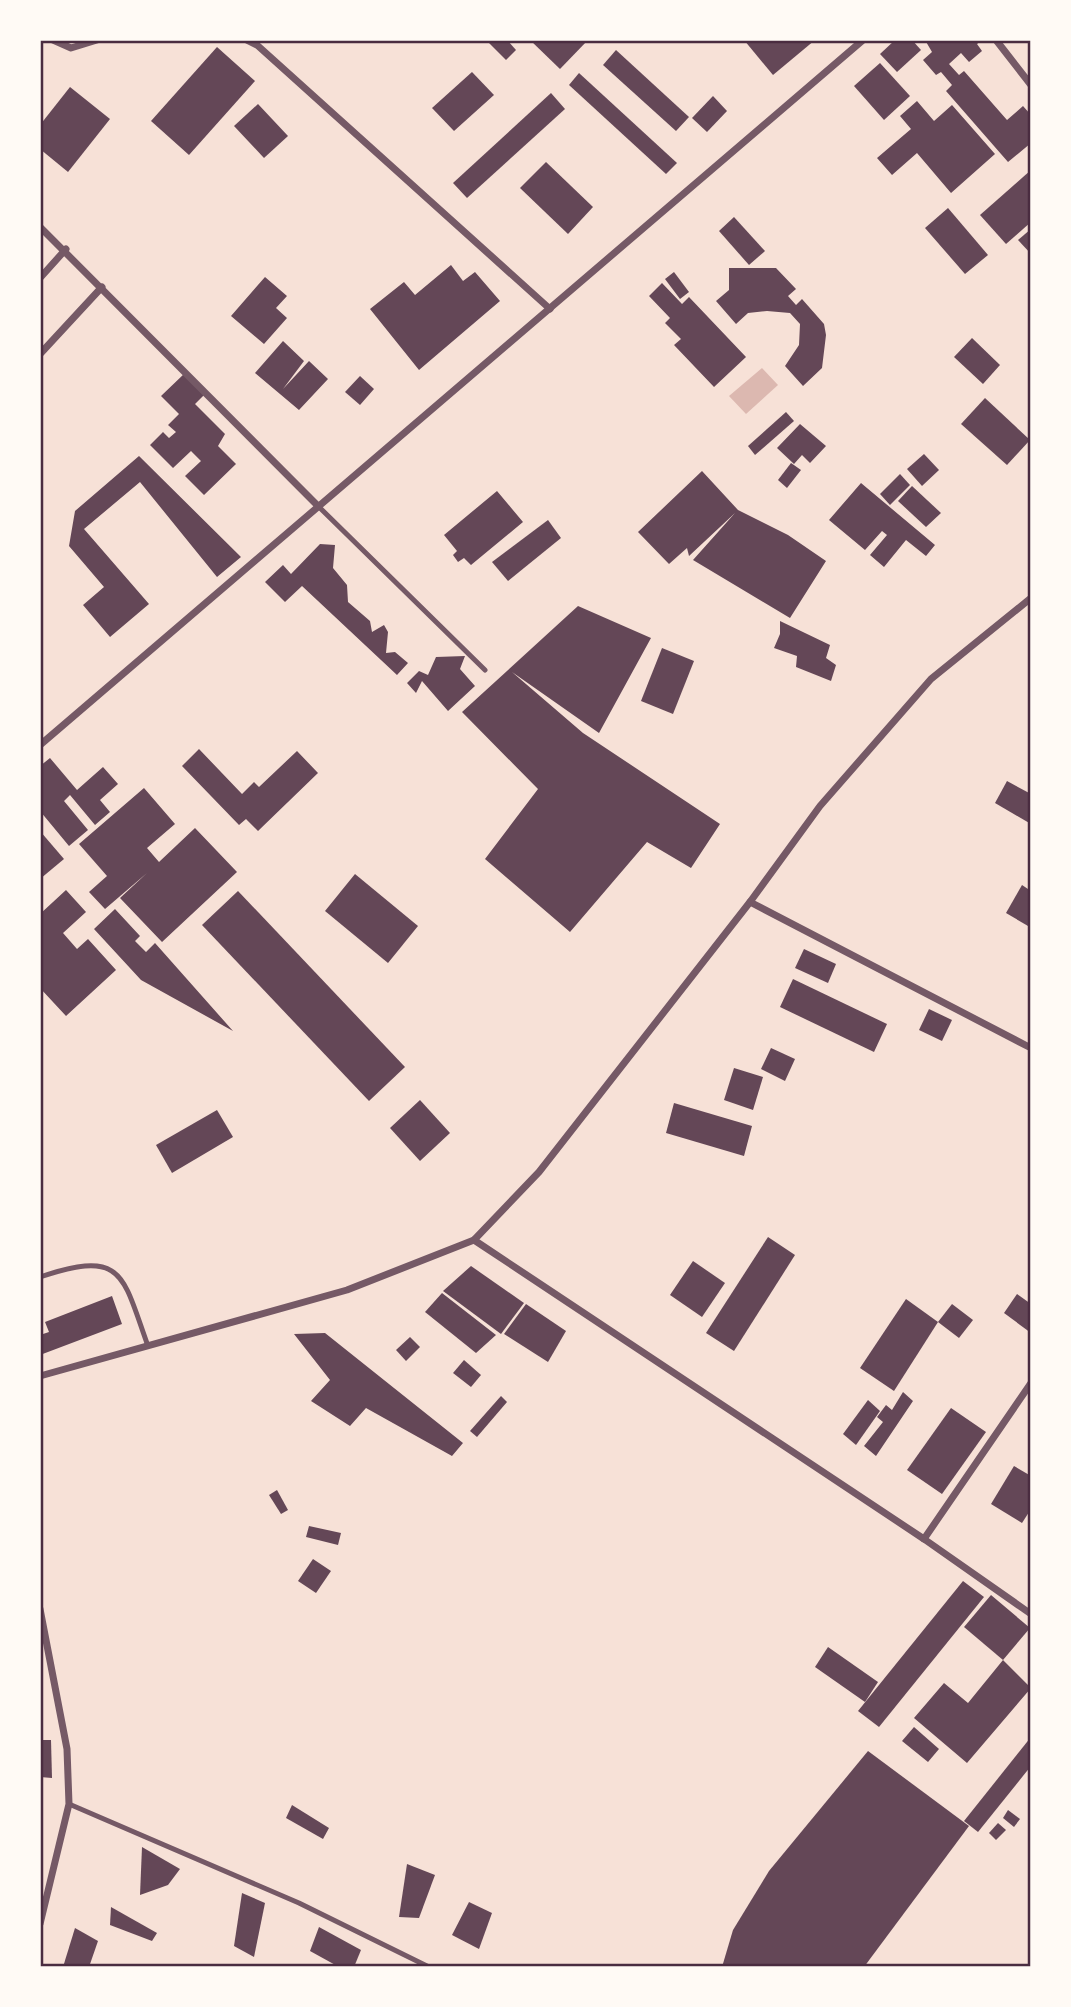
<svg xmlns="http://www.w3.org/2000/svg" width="1071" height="2007" font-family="'Titillium Web',sans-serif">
  <rect width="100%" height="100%" fill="#f7e1d7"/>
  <polygon fill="#dcb8b0" points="762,368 778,385 746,414 729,396"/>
  <g fill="#644757">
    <polygon points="486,40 507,40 516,50 506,60"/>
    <polygon points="530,40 588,40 560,69"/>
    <polygon points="744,40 815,40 773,75"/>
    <polygon points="895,40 912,40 921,50 897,72 880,54"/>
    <polygon points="925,40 982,40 977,44 982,51 969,62 961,53 949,64 959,75 964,71 1007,120 1023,106 1031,115 1031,143 1008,162 946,91 952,85 941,72 936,75 923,60 932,52"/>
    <polygon points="217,47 255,81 189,155 151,121"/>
    <polygon points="616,50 689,117 676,131 603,65"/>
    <polygon points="880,63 910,96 884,120 854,86"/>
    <polygon points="472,72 494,95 454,131 432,108"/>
    <polygon points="579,73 677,163 666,174 569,85"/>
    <polygon points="70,87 110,119 68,172 40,149 40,125"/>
    <polygon points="551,93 565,109 467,198 453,183"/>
    <polygon points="713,96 727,111 707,132 692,118"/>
    <polygon points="917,101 934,121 952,105 995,154 951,193 917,153 892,175 877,158 911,129 900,116"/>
    <polygon points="258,104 288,136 264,158 234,126"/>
    <polygon points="546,162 593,207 568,234 520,188"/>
    <polygon points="1031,170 1031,222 1006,244 980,215"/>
    <polygon points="948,208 988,255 965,274 925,228"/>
    <polygon points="734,217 765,251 749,265 719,231"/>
    <polygon points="1031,229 1031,254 1018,240"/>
    <polygon points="451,265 463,281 475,272 500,301 419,370 370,309 404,282 415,295"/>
    <polygon points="729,268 776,268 796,289 788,296 796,305 802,299 824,324 826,335 822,368 803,386 785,366 799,345 800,324 790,313 767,311 748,313 736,324 716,301 729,290"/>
    <polygon points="674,272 689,292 680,299 665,279"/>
    <polygon points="265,277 287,296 276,308 287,318 264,344 231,316"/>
    <polygon points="662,283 682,304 689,297 746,357 714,387 674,345 681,339 665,323 670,318 649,296"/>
    <polygon points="972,338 1000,365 983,384 954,357"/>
    <polygon points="283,341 304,361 283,389 309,361 328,379 299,410 255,373"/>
    <polygon points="185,373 206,393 195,404 225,434 218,446 236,464 204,495 185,476 201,461 191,451 173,468 150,445 163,432 169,438 176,432 168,425 179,414 161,396"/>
    <polygon points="360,376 374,389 360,405 345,392"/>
    <polygon points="985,398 1030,440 1007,465 961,424"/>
    <polygon points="786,412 794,421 755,455 748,446"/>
    <polygon points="800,424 826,446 810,463 802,455 794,464 777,448"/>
    <polygon points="924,454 939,470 922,486 907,469"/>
    <polygon points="139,456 241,557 217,577 140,482 84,529 149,604 110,637 83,605 104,587 69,546 75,511"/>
    <polygon points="791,463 801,470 787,488 778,480"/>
    <polygon points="702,471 738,510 788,535 826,561 790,618 693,560 735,513 689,556 687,548 669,564 638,532"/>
    <polygon points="900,474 910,485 890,505 880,494"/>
    <polygon points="861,483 935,545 926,556 906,540 884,567 870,555 887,535 882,531 865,550 829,520"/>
    <polygon points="912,486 941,513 926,527 898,501"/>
    <polygon points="497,491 523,522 471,565 464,558 458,562 453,555 457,551 444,535"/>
    <polygon points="548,520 561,538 508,581 492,562"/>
    <polygon points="320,544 335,545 333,568 347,585 348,602 370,621 372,632 384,625 388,632 386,653 395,652 408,663 397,675 302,586 285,602 265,582 283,565 291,574"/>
    <polygon points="578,606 651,638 599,733 512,672 583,733 720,824 691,868 647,842 570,932 485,859 538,789 462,712"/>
    <polygon points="780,621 830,645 826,658 836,665 831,681 796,667 797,656 774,648 780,634"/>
    <polygon points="662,648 694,661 673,714 641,701"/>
    <polygon points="465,656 460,669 475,686 448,711 422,681 416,693 407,683 419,671 428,675 436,657"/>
    <polygon points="199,749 242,794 254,782 259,787 297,751 318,773 258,831 246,819 239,825 182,766"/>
    <polygon points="50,758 77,790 103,767 118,784 100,800 110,812 95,825 70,795 64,801 88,830 69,846 40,811 40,766"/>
    <polygon points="1007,781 1031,794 1031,824 995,803"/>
    <polygon points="144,788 175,824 147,848 159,862 195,828 237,872 162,942 120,898 147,873 105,909 89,892 107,876 79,844"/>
    <polygon points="40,831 64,859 40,879"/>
    <polygon points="355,874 418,926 388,963 325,911"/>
    <polygon points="1022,885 1031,891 1028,926 1006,913"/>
    <polygon points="66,890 86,912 63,933 77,949 88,939 116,970 66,1016 40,988 40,914"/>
    <polygon points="238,891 405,1067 369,1101 202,925"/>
    <polygon points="115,909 140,936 135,941 146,952 155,943 233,1031 141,980 94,929"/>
    <polygon points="804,949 836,964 828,983 795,968"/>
    <polygon points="793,979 887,1024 874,1052 780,1007"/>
    <polygon points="929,1009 952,1020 942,1041 919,1030"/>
    <polygon points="771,1048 795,1059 785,1081 761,1069"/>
    <polygon points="734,1068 763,1077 753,1110 724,1100"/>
    <polygon points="420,1100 450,1133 420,1161 390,1128"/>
    <polygon points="674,1103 752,1126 744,1156 666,1133"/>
    <polygon points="217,1110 233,1137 172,1173 156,1145"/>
    <polygon points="768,1237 795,1255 734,1351 706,1333"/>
    <polygon points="693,1261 725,1283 702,1317 670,1295"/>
    <polygon points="471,1266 524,1303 501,1334 443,1291"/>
    <polygon points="442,1293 496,1335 476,1353 425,1312"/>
    <polygon points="1017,1294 1031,1304 1031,1333 1004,1313"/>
    <polygon points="112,1296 122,1324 40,1355 40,1335 49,1332 45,1322"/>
    <polygon points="906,1299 938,1322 894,1391 860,1368"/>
    <polygon points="526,1304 566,1331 548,1362 504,1334"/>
    <polygon points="952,1304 973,1320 959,1338 938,1322"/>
    <polygon points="325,1333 463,1443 452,1456 366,1408 350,1426 311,1401 330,1380 294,1334"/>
    <polygon points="410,1337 420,1347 406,1361 396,1350"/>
    <polygon points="464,1360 481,1375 471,1387 453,1373"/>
    <polygon points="903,1392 913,1401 876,1456 864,1446 883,1422 877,1417 886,1405 892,1410"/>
    <polygon points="501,1396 507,1402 477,1437 470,1431"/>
    <polygon points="868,1400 880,1411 856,1445 843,1434"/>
    <polygon points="951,1408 986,1432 942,1494 907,1470"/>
    <polygon points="1014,1466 1031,1476 1031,1509 1022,1523 991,1504"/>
    <polygon points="277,1490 288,1510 281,1514 269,1495"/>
    <polygon points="309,1526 341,1533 338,1545 306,1537"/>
    <polygon points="313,1559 331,1571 316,1593 298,1581"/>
    <polygon points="963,1581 984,1597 879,1727 858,1711"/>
    <polygon points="991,1595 1030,1628 1003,1660 964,1627"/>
    <polygon points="828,1647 878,1682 865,1702 815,1667"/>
    <polygon points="1003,1660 1031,1688 967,1763 914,1718 944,1683 968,1703"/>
    <polygon points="914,1727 939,1749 928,1762 902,1741"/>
    <polygon points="1031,1737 1031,1766 978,1832 964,1821"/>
    <polygon points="40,1740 51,1740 52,1778 40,1777"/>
    <polygon points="868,1751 969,1826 864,1967 722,1967 733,1930 769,1871"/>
    <polygon points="292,1805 329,1828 323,1839 286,1818"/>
    <polygon points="1008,1810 1020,1819 1014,1827 1003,1818"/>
    <polygon points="998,1823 1006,1830 996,1840 989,1833"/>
    <polygon points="142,1847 180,1869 168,1885 140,1895"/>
    <polygon points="407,1864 435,1875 419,1918 399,1917"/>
    <polygon points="242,1893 265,1903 254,1957 234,1946"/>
    <polygon points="469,1902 492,1913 479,1949 452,1935"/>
    <polygon points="111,1907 157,1933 152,1941 110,1925"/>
    <polygon points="319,1927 361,1950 354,1967 339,1967 310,1951"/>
    <polygon points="75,1928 98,1941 89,1967 63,1967"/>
  </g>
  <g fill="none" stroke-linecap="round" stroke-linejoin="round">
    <g stroke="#755966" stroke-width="5">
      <polyline points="317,505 485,670"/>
      <path d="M40 1277C124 1249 122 1274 148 1346"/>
      <polyline points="69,1804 299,1903 429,1967"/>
    </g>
    <g stroke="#755966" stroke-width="7">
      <polyline points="53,40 71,48 97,40"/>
      <polyline points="247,40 257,45 550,309"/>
      <polyline points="996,40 1031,85"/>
      <polyline points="40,227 317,505"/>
      <polyline points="40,278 66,249"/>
      <polyline points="40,354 102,287"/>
      <polyline points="40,745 863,40"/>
      <polyline points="750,902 1031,1048"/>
      <polyline points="474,1240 924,1539 1031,1614"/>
      <polyline points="40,1376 347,1290 474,1240 539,1172 750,902 820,806 931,679 1031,598"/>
      <polyline points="924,1539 1031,1383"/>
      <polyline points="40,1609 67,1749 69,1804 40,1924"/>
    </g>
  </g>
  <rect width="1071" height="2007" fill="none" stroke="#fffaf5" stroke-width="84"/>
  <rect x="42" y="42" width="987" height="1923" fill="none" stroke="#4a2c40" stroke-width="2.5"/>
</svg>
